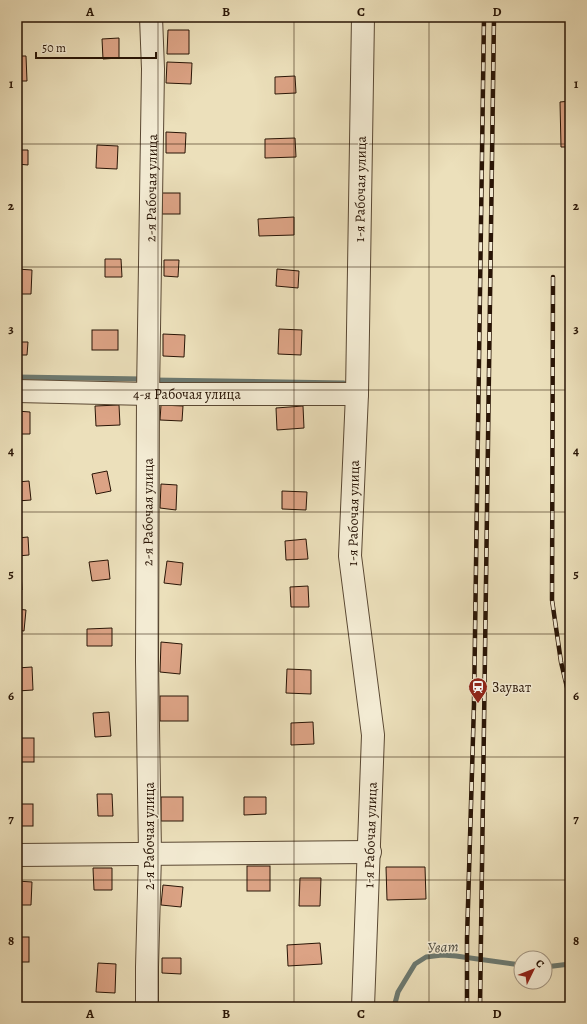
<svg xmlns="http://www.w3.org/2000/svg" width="587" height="1024" font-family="Alegreya,serif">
  <rect width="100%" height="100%" fill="#ece0bb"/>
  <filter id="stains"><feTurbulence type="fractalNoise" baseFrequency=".005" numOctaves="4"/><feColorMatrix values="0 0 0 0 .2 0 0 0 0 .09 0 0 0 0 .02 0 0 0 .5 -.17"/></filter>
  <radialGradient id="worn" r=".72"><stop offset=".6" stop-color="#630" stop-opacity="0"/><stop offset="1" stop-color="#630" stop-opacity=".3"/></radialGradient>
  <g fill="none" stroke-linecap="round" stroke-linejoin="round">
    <g stroke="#6c7970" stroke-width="5">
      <polyline points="17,377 143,379"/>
      <polyline points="153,380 344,383"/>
      <polyline points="545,967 570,964"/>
      <polyline points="394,1007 398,992 415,964 426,957 442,955 456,956 521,965"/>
    </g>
  </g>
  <g fill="#dca385" stroke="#291506">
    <polygon points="168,30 189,30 189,54 167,54"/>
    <polygon points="119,38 119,58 103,59 102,39"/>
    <polygon points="17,56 26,56 27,81 17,81"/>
    <polygon points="167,62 192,63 191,84 166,83"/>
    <polygon points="295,76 296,93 275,94 275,77"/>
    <polygon points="570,101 570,147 561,147 560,102"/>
    <polygon points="166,132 186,133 185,153 166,153"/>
    <polygon points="295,138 296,157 265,158 265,139"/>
    <polygon points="97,145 118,146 117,169 96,168"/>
    <polygon points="17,150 28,150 28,165 17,164"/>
    <rect x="162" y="193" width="18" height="21"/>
    <polygon points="294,217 294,235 259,236 258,219"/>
    <polygon points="105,259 121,259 122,277 105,277"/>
    <polygon points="164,260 179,260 178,277 164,276"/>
    <polygon points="17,269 32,270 31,294 17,294"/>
    <polygon points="277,269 299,271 298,288 276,286"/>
    <polygon points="279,329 302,330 301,355 278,354"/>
    <rect x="92" y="330" width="26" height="20"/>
    <polygon points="163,334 185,335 184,357 163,356"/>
    <polygon points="17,342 28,342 27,355 17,355"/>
    <polygon points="119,405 120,425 96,426 95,406"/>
    <polygon points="161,405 183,406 182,421 160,420"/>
    <polygon points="303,406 304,428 277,430 276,408"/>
    <polygon points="17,411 30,412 30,434 17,434"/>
    <polygon points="107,471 111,491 96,494 92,474"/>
    <polygon points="29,481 31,500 17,501 17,482"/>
    <polygon points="161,484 177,485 176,510 160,508"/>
    <polygon points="282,491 307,492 306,510 282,509"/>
    <polygon points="28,537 29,555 17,556 17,538"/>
    <polygon points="306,539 308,559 286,560 285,541"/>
    <polygon points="108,560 110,579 92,581 89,562"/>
    <polygon points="167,561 183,563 181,585 164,583"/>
    <polygon points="17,570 21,570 22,590 17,590"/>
    <polygon points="308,586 309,607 291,607 290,587"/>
    <polygon points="17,609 26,610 24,631 17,630"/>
    <polygon points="112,628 112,646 87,646 87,629"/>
    <polygon points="161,642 182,644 180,674 160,672"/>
    <polygon points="32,667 33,690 17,691 17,668"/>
    <polygon points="287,669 311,670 311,694 286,693"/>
    <rect x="160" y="696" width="28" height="25"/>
    <polygon points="109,712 111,736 95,737 93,713"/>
    <polygon points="313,722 314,744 291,745 291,723"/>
    <rect x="17" y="738" width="17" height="24"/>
    <polygon points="97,794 112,794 113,816 98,816"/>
    <rect x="161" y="797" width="22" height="24"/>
    <polygon points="244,797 266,797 266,814 244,815"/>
    <rect x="17" y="804" width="16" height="22"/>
    <rect x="247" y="866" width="23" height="25"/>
    <polygon points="386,867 425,867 426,899 387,900"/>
    <polygon points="93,868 112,868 112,890 94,890"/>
    <polygon points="300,878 321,878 320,906 299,906"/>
    <polygon points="17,881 32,882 31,905 17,905"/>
    <polygon points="163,885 183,887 181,907 161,905"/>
    <rect x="17" y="937" width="12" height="25"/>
    <polygon points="320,943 322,964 288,966 287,945"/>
    <polygon points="162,958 181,958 181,974 162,973"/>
    <polygon points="98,963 116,964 115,993 96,992"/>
    <rect x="300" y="1006" width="20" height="1"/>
  </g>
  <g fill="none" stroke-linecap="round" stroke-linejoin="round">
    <g stroke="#5a4833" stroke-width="24">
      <g id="minor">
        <polyline points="363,17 357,394 350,556 373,735 363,1007"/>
        <path id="s1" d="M17 391 148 394H357"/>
        <polyline points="17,855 370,852"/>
        <path id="s2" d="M147 1007V967L150 854 147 661 148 394 153 69 151 17"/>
      </g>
    </g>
    <use href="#minor" stroke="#f3ebd3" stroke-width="22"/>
    <g stroke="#291506" stroke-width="4.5">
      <g id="rail">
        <polyline points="553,277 552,600 561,662 570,700"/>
        <polyline points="467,1007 467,939 474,704 484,17"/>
        <polyline points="480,1007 494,17"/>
      </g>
    </g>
    <use href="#rail" stroke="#f3ebd3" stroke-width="3" stroke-dasharray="9" stroke-linecap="butt"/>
  </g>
  <path fill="none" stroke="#291506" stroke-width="1" stroke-opacity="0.55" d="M158 17V1007M294 17V1007M429 17V1007M17 144H570M17 267H570M17 390H570M17 512H570M17 634H570M17 757H570M17 880H570"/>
  <defs>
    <g id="station-pin" transform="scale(1)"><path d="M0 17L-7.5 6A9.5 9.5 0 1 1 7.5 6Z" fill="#8f2418" stroke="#f3ebd3"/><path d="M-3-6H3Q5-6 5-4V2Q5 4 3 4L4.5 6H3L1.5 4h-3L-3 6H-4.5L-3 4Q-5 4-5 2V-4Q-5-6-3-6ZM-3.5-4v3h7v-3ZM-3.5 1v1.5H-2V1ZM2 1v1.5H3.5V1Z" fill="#fff"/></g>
  </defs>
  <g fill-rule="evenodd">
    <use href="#station-pin" x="478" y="687"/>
  </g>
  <g text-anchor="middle" stroke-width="3" stroke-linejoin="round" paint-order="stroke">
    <g font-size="14" fill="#291506" stroke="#f3ebd3">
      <text dy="5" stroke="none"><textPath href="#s2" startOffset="819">2-я Рабочая улица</textPath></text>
      <text transform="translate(360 189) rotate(-89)" y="5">1-я Рабочая улица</text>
      <text dy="5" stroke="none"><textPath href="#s1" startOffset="170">4-я Рабочая улица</textPath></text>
      <text dy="5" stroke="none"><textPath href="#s2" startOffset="495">2-я Рабочая улица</textPath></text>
      <text transform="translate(353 513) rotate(-89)" y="5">1-я Рабочая улица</text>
      <text transform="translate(370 835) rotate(-88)" y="5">1-я Рабочая улица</text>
      <text transform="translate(149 836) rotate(-90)" y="5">2-я Рабочая улица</text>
    </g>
    <g font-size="14" fill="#291506" stroke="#f3ebd3" text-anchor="start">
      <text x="492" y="692">Зауват</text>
    </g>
    <g font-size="15" font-style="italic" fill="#504f44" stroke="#f3ebd3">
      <text transform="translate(443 947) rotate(-3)" y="5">Уват</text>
    </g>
  </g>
  <rect width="587" height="1024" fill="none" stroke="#ece0bb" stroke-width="44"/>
  <g transform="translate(533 970) rotate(47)"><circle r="19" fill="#f3ebd3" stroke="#a29581"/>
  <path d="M0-3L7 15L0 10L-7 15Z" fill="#8f2418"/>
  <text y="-6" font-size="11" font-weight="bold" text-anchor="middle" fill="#291506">С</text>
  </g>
  <path d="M36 52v6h120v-6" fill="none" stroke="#291506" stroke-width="2"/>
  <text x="42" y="52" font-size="12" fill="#291506" stroke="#f3ebd3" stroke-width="3" paint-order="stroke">50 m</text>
  <rect x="22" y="22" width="543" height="980" fill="none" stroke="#291506" stroke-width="1.5"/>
  <g font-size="13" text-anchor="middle" font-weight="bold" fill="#291506">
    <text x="90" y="16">A</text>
    <text x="226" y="16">B</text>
    <text x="361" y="16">C</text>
    <text x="497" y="16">D</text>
    <text x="11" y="88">1</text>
    <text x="576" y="88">1</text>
    <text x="11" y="210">2</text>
    <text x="576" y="210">2</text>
    <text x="11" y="333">3</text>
    <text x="576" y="333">3</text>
    <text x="11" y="455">4</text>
    <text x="576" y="455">4</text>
    <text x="11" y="578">5</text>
    <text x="576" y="578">5</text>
    <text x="11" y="700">6</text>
    <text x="576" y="700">6</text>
    <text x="11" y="823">7</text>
    <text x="576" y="823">7</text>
    <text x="11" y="945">8</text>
    <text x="576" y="945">8</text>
    <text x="90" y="1018">A</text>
    <text x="226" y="1018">B</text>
    <text x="361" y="1018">C</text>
    <text x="497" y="1018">D</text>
  </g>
  <rect width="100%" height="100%" filter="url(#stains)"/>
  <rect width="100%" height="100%" fill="url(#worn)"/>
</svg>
